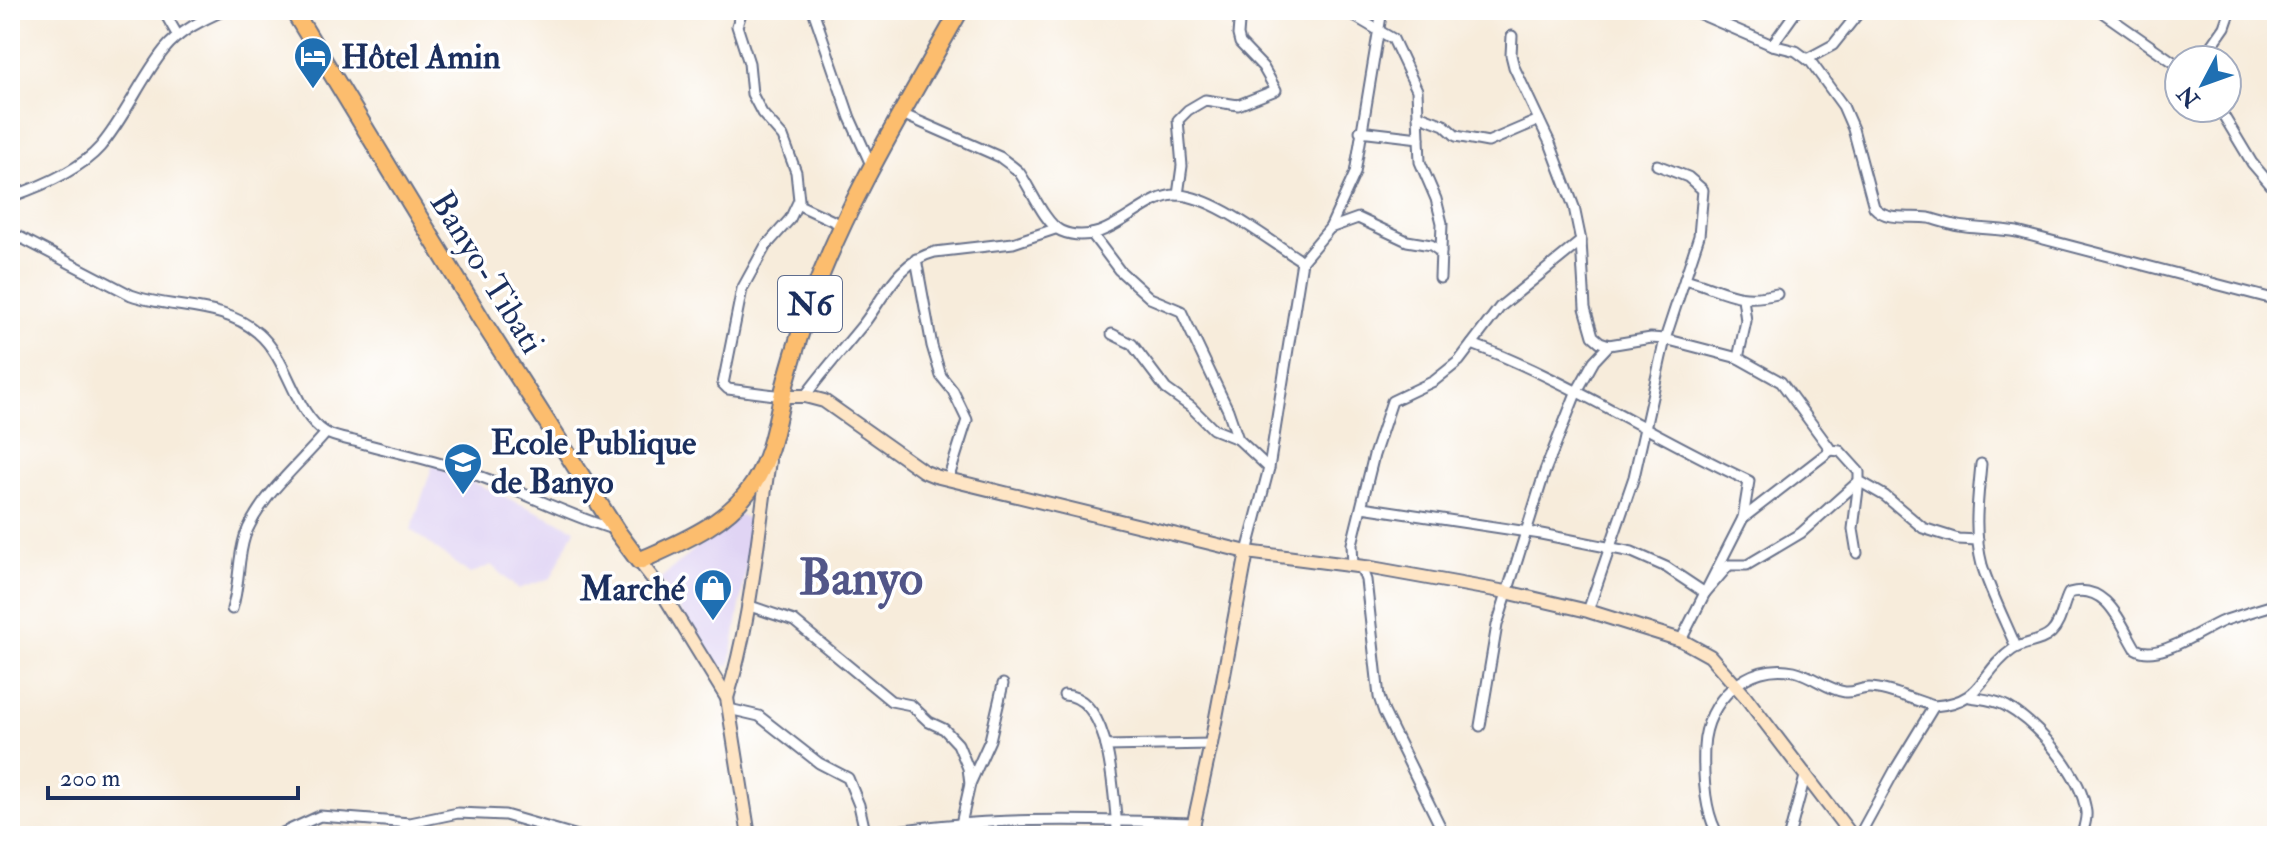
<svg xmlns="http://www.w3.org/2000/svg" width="2287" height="846" font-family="'IM FELL Double Pica',serif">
  <rect width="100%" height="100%" fill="#fff"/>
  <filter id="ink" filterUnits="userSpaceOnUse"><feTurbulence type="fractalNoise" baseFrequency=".0125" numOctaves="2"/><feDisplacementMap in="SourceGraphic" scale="16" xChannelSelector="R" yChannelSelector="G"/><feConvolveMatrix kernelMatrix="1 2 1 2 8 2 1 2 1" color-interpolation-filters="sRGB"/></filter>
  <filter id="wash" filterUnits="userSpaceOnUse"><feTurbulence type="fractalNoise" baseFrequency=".006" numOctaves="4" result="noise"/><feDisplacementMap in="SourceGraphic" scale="32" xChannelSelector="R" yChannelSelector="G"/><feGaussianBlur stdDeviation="1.8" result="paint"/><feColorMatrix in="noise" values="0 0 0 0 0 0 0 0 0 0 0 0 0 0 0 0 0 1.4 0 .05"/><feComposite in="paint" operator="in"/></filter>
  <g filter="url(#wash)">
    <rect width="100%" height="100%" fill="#f7ecdb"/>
    <g fill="#e0d4f4">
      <polygon points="433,464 575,529 551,578 518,589 491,565 470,574 411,530"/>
      <polygon points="737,513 754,522 730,665 717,667 660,579"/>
    </g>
  </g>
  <g filter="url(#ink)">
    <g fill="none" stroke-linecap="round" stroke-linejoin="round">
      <g stroke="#68718a" stroke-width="13">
        <g id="street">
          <polyline points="163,10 178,36"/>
          <polyline points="742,10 737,26 749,63 752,94 762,113 783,137 796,172 799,200 790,219 765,247 742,289 723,384 728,389 783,396"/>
          <polyline points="813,10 850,118 872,167"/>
          <polyline points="1352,10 1354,16 1393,39 1417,90 1420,162 1436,199 1442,223 1440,278"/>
          <path d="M1691 10 1772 45 1796 51 1811 62 1843 106 1853 129 1874 207C1887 222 1911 215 1929 218 1941 221 1953 226 1966 227 1984 229 2000 229 2017 232L2277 300"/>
          <polyline points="2099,10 2179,66"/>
          <polyline points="1512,36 1511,55 1514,67 1550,143 1574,207 1581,241 1585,308 1593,336 1600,342 1609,345 1651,338 1665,339 1738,358 1781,382 1831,450 1840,451 1859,472 1859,481 1885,496 1923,528 1958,539 1978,540"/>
          <polyline points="1772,45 1797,10"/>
          <polyline points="1807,59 1833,45 1861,10"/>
          <polyline points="2202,60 2225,27 2231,10"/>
          <polyline points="2219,108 2252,163 2277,192"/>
          <path d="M902 114 1000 157C1006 162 1013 166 1019 172 1030 187 1045 224 1061 231 1108 251 1143 192 1179 195 1217 198 1269 241 1302 261"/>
          <polyline points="1418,115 1444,125 1456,136 1488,142 1539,120"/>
          <polyline points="1360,131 1419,138"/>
          <polyline points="1178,195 1182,166 1178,120 1188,110 1205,100 1238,105 1276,90 1263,67 1240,43 1238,35 1240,10"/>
          <path d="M10 197C39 187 79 171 100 147 125 118 140 80 164 50 179 31 204 19 225 10"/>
          <polyline points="799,205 844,226"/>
          <polyline points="1330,228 1358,218 1407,241 1431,245 1441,252"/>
          <path d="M10 232 131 295C172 310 223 302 258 333 289 359 294 413 325 432 333 437 345 439 354 441 383 449 413 456 442 464 501 480 555 511 613 529"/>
          <polyline points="1092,234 1119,270 1150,298 1181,311 1228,410 1238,439 1269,468"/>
          <polyline points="916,259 932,346 941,376 953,391 967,420 948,480"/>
          <path d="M1685 279C1723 289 1735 304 1777 294"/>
          <polyline points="1112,334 1132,344 1166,389 1191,407 1213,429 1238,439"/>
          <path d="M1472 344C1568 380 1656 438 1749 481L1743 518"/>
          <polyline points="1738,358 1746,321 1743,298"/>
          <path d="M805 396C824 370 845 347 865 322 886 294 899 261 935 252L1013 243 1055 229"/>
          <path d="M1981 464C1978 498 1973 531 1982 565 1990 591 2005 621 2016 647"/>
          <polyline points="1362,507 1541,534 1632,552 1666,567 1705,593 1729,565 1747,565 1801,533 1859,481"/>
          <polyline points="1247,552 1269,468 1302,261 1330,228 1355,173 1382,10"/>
          <polyline points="1857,553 1853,529 1859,481"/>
          <polyline points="1353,566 1352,544 1374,455 1392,401 1434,381 1459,361 1500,307 1581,241"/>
          <polyline points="1361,567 1366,580 1379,697 1384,712 1445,836"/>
          <polyline points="747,605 794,621 891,701 911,705 929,722 944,729 958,744 968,768 970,784 961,824 963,836"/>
          <path d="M232 609C240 585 237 560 245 536 260 496 299 465 326 433"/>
          <polyline points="1588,611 1634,477 1665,339 1699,236 1703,190 1688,177 1657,165"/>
          <polyline points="1681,640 1743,518 1831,450"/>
          <path d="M1064 695C1114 697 1113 802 1118 836"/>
          <path d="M1970 697C1982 699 1996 700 2006 706 2038 724 2082 775 2086 812 2087 821 2083 828 2082 836"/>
          <polyline points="729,709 759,716 819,763 848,778 859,805 866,836"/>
          <polyline points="1480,726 1497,625 1545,471 1576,393 1594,361 1609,345"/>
          <polyline points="1106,746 1211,744"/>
          <polyline points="970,784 990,740 1003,684"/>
          <polyline points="276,836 320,816 410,823 458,813 505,815 578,836"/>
          <path d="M867 836C975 816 1085 819 1194 823"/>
          <path d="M1719 836C1704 813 1703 774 1704 747 1706 701 1748 661 1794 671 1812 675 1828 690 1845 692 1854 693 1861 688 1869 688 1887 688 1916 701 1934 706 1985 702 1978 674 2012 650 2023 642 2041 643 2051 633 2062 622 2062 606 2069 593 2107 582 2120 623 2136 649 2158 662 2201 630 2223 621 2241 615 2259 609 2277 604"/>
          <polyline points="1789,836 1806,773"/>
          <polyline points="1859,836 1895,770 1934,706"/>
        </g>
      </g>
      <g stroke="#68718a" stroke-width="16">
        <g id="secondary">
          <polyline points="783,396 805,396 824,401 923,471 935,476 1247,552 1372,568 1506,592 1588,611 1681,640 1710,656 1745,696 1852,836"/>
          <polyline points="639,561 657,584 727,698 749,836"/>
          <path d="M727 698C751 622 757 539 769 461"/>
          <polyline points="1191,836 1211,744 1247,552"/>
        </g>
      </g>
      <g stroke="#68718a" stroke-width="20">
        <path id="highway" d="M293 10 483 322 616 530 639 561C681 542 728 524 754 483 771 456 775 428 782 397 790 364 801 330 812 298 849 197 908 103 960 10"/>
      </g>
      <use href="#street" stroke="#fff" stroke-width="9"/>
      <use href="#secondary" stroke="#fee5c5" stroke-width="12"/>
      <use href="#highway" stroke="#fcbd6e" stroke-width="16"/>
    </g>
  </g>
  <defs>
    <g id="hotel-pin" transform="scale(2)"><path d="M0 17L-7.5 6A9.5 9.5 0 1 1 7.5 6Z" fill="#1f6fb2" stroke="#fff"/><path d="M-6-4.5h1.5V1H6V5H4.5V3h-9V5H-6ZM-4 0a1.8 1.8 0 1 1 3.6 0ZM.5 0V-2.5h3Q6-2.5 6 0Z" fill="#fff"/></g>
    <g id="school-pin" transform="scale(2)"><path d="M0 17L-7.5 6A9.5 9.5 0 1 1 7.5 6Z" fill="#1f6fb2" stroke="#fff"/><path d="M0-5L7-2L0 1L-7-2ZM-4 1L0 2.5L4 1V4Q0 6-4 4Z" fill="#fff"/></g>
    <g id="shop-pin" transform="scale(2)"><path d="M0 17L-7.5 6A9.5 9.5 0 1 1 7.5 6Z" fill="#1f6fb2" stroke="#fff"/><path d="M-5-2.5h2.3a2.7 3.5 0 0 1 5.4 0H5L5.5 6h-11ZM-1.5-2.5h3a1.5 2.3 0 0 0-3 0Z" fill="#fff"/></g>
  </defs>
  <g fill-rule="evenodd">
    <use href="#hotel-pin" x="313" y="56"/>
    <use href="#school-pin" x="463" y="462"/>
    <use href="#shop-pin" x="713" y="588"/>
  </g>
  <g text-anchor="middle" stroke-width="7" stroke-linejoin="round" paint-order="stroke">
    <rect fill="#fff" stroke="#5f6d8e" stroke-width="2" x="778" y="276" width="64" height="56" rx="6"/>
    <g font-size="32" font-weight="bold" fill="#1b2f5e">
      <text x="810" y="315">N6</text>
    </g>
    <g font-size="34" font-weight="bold" fill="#1b2f5e" stroke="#fff" text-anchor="start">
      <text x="341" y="68">Hôtel Amin</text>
      <text x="491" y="454">Ecole Publique<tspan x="491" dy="39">de Banyo</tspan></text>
      <text x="685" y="600" text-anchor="end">Marché</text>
    </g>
    <g font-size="34" fill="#1b2f5e" stroke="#fff">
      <text transform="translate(488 272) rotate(58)" y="12">Banyo-Tibati</text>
    </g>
    <g font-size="50" font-weight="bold" fill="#525688" stroke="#fff">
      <text x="861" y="594">Banyo</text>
    </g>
  </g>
  <rect width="2287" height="846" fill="none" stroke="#fff" stroke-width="40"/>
  <g transform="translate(2203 84) rotate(229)"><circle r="38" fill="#ffffff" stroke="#a4acbf" stroke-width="2"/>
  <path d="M0-6L14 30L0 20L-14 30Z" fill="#1f6fb2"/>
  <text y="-12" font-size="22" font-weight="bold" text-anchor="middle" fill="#1b2f5e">N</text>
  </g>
  <path d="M48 786v12h250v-12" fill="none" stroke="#1b2f5e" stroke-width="4"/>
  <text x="60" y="786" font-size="24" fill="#1b2f5e" stroke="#ffffff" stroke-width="6" paint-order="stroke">200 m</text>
</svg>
